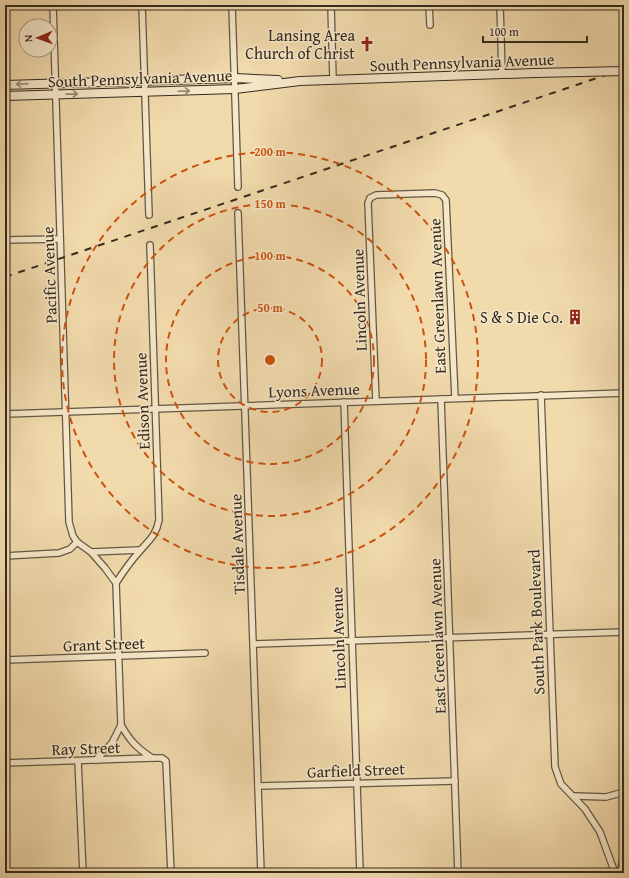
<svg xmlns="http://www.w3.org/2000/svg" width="629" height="878" font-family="'Gentium Book Plus',serif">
  <rect width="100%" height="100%" fill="#f1daac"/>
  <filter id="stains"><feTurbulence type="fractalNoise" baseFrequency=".005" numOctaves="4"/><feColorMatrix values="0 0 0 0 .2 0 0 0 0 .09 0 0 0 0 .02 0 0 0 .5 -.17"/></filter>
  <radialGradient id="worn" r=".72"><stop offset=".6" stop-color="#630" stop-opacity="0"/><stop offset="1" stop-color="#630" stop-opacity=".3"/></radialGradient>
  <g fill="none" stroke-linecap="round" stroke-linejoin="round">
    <g stroke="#625742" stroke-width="8">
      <g id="minor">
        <polyline points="53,5 69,522 73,536 77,542 91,552 140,550"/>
        <polyline points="142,5 149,215"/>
        <polyline points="232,5 238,187"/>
        <polyline points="331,5 333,80"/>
        <polyline points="429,5 430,25"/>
        <polyline points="500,5 502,74"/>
        <polyline points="238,213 261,873"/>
        <polyline points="5,240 60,239"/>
        <polyline points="541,395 555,767 561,784 585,809 600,832 615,873"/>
        <polyline points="441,399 458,873"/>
        <polyline points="376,401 368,203 370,198 376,195 435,193 442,195 446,200 455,398"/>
        <polyline points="344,402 360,873"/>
        <polyline points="5,414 624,393"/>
        <polyline points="91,552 105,568 116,583 121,725 112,743 96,760"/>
        <polyline points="5,556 59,553 70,549 77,542"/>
        <path d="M116 583C123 572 130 562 139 552 149 540 156 536 159 520L150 245"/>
        <polyline points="254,644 624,632"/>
        <polyline points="5,660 205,653"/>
        <path d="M121 725C130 741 137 748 152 758"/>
        <polyline points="78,761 83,873"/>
        <polyline points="5,763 152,758 162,758 166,761 171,873"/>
        <polyline points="258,786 455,781"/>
        <polyline points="574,796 606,797 624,792"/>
        <polyline points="620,873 624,855"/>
      </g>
    </g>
    <g stroke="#332b1f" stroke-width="10">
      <g id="secondary">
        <polyline points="5,85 235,78 278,80"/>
        <polyline points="5,96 235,89 300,81 535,73"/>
      </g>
    </g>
    <use href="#minor" stroke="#f6e7c9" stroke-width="5.5"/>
    <use href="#secondary" stroke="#f6e7c9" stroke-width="8"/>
    <polyline stroke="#332b1f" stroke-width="2" stroke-dasharray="7 7" stroke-linecap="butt" points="5,277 624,69"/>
    <g stroke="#332b1f" stroke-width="10" stroke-linecap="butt">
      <polyline id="secondary-bridge" points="535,73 624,71"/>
    </g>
    <use href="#secondary-bridge" stroke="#f6e7c9" stroke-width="8"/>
  </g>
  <defs><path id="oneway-shaft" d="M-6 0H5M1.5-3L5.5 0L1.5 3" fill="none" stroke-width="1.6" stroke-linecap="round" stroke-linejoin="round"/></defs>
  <g stroke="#948974">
    <use href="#oneway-shaft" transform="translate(22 84) rotate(178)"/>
    <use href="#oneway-shaft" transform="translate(184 91) rotate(-2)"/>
    <use href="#oneway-shaft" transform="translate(72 94) rotate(-1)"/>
  </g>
  <g fill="none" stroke="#cd520f" stroke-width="2" stroke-dasharray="7 5">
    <circle cx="270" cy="360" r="52"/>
    <circle cx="270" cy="360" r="104"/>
    <circle cx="270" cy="360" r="156"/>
    <circle cx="270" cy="360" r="208"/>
  </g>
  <defs>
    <g id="church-bare" transform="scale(1.2)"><path d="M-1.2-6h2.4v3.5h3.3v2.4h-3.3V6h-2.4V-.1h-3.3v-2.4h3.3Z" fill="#8f2418" stroke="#f6e7c9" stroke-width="2.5" paint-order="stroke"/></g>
    <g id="building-bare" transform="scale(1.2)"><path d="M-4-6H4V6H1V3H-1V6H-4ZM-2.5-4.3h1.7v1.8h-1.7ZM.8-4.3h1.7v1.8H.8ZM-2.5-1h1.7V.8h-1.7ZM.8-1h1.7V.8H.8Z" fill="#8f2418" stroke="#f6e7c9" stroke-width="2.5" paint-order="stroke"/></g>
  </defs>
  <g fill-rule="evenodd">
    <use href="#church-bare" x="367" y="44"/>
    <use href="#building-bare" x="575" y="317"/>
  </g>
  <g text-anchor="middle" stroke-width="3" stroke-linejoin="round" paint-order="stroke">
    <g font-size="16" fill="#332b1f" stroke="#f6e7c9" text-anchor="end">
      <text x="355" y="41">Lansing Area<tspan x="355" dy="18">Church of Christ</tspan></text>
      <text x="563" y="323">S &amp; S Die Co.</text>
    </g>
    <g font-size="16" fill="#332b1f" stroke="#f6e7c9">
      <text transform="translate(462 62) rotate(-2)" y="6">South Pennsylvania Avenue</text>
      <text transform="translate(140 78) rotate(-2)" y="6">South Pennsylvania Avenue</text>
      <text transform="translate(49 275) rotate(-92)" y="6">Pacific Avenue</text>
      <text transform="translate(437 296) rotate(-92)" y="6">East Greenlawn Avenue</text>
      <text transform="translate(359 300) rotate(-92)" y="6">Lincoln Avenue</text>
      <text transform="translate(314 390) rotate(-2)" y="6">Lyons Avenue</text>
      <text transform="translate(142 401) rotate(-92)" y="6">Edison Avenue</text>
      <text transform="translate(237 544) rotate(-92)" y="6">Tisdale Avenue</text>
      <text transform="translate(536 622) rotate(-92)" y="6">South Park Boulevard</text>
      <text transform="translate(437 636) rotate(-92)" y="6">East Greenlawn Avenue</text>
      <text transform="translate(338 638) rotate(-92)" y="6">Lincoln Avenue</text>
      <text transform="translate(104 644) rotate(-2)" y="6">Grant Street</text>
      <text transform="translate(86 748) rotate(-2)" y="6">Ray Street</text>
      <text transform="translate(356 770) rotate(-2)" y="6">Garfield Street</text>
    </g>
  </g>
  <circle cx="270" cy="360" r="6" fill="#cd520f" stroke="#f6e7c9" stroke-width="2"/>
  <g font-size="12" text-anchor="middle" font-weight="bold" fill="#cd520f" stroke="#f6e7c9" stroke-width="3" stroke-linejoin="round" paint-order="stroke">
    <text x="270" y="156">200 m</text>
    <text x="270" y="208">150 m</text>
    <text x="270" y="260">100 m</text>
    <text x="270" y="312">50 m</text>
  </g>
  <rect width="629" height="878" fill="none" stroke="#f1daac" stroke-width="20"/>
  <rect x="6" y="6" width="617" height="866" fill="none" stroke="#332b1f" stroke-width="2"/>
  <rect x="10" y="10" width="609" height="858" fill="none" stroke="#332b1f"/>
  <g transform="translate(38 38) rotate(268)"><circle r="19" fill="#f6e7c9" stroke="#a89c85"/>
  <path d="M0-3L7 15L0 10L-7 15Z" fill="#8f2418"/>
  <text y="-6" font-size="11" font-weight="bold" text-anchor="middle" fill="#332b1f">N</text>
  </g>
  <path d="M483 36v6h104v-6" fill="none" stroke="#332b1f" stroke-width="2"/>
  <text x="489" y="36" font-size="12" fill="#332b1f" stroke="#f6e7c9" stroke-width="3" paint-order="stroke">100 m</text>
  <rect width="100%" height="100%" filter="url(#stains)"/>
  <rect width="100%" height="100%" fill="url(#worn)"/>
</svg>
